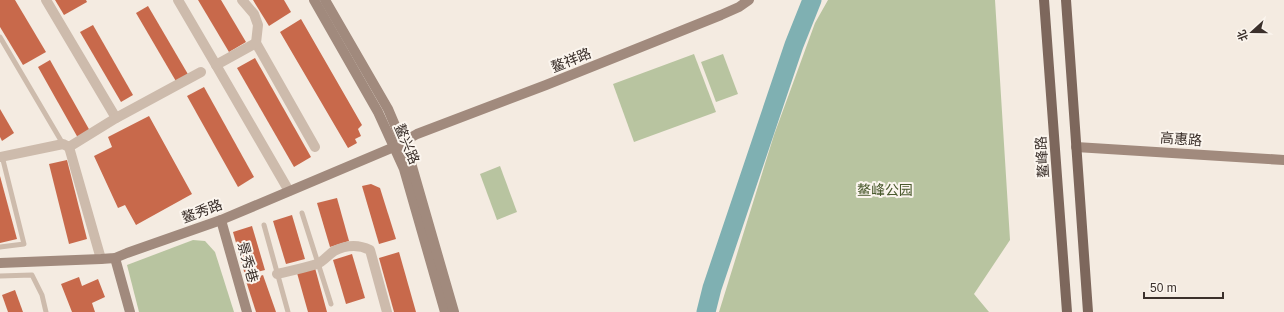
<svg xmlns="http://www.w3.org/2000/svg" width="1284" height="312" font-family="Helvetica,'Noto Sans SC',sans-serif">
  <rect width="100%" height="100%" fill="#f4ebe1"/>
  <g fill="#b8c4a0">
    <polygon points="828,0 995,0 1010,240 974,294 989,312 719,312 774,135 815,23"/>
    <polygon points="694,54 716,112 634,142 613,84"/>
    <polygon points="723,54 738,94 716,102 701,62"/>
    <polygon points="500,166 517,212 497,220 480,174"/>
    <polygon points="193,240 205,241 215,252 234,312 139,312 127,265"/>
  </g>
  <g fill="none" stroke-linecap="round" stroke-linejoin="round">
    <polyline stroke="#7fb0b2" stroke-width="19" points="706,312 712,288 794,45 812,0"/>
  </g>
  <g fill="#c8694b">
    <polygon points="0,0 15,0 46,52 23,65 0,27"/>
    <polygon points="55,0 86,0 87,2 64,15"/>
    <polygon points="198,0 221,0 246,42 229,52"/>
    <polygon points="253,0 284,0 291,12 269,26"/>
    <polygon points="148,6 189,76 177,83 136,13"/>
    <polygon points="301,19 362,125 358,129 361,136 355,139 357,143 348,148 280,32"/>
    <polygon points="93,25 133,95 121,102 80,32"/>
    <polygon points="255,58 311,157 294,167 237,68"/>
    <polygon points="50,60 90,131 78,138 38,67"/>
    <polygon points="204,87 254,177 238,187 187,96"/>
    <polygon points="0,109 14,133 2,141 0,137"/>
    <polygon points="149,116 192,194 136,225 125,205 118,208 94,156 112,147 108,137"/>
    <polygon points="67,160 87,239 69,244 49,164"/>
    <polygon points="0,176 17,239 0,243"/>
    <polygon points="371,184 380,188 396,239 379,244 362,186"/>
    <polygon points="337,198 349,241 330,247 317,203"/>
    <polygon points="292,215 305,259 286,264 273,221"/>
    <polygon points="252,226 265,270 245,275 233,232"/>
    <polygon points="399,252 416,312 394,312 379,258"/>
    <polygon points="352,254 365,298 346,304 333,260"/>
    <polygon points="315,268 327,312 308,312 297,273"/>
    <polygon points="263,275 276,312 256,312 246,281"/>
    <polygon points="79,277 82,286 98,279 105,297 92,303 95,312 72,312 61,284"/>
    <polygon points="15,290 23,312 8,312 2,295"/>
  </g>
  <g fill="none" stroke-linecap="round" stroke-linejoin="round">
    <g stroke="#cdbbac" stroke-width="5">
      <polyline points="0,37 63,144"/>
      <polyline points="302,213 331,304"/>
      <polyline points="264,225 288,312"/>
      <polyline points="0,247 24,244 2,156"/>
      <polyline points="0,276 32,275 42,295 46,312"/>
    </g>
    <g stroke="#cdbbac" stroke-width="10">
      <polyline points="46,0 116,118"/>
      <polyline points="178,0 216,65 289,191"/>
      <polyline points="242,0 254,14 258,25 256,43 315,147"/>
      <polyline points="216,65 256,43"/>
      <polyline points="69,147 101,259"/>
      <polyline points="0,157 63,144 69,147 116,118 201,72"/>
      <path d="M277 274C290 271 304 268 317 264 323 262 328 255 334 251 346 245 358 244 370 250L387 312"/>
    </g>
    <g stroke="#a18a7d" stroke-width="10">
      <polyline points="314,0 378,112 404,169 445,312"/>
      <polyline points="325,0 388,109 411,163 454,312"/>
      <polyline points="1076,147 1284,160"/>
      <polyline points="221,220 247,312"/>
      <polyline points="115,258 130,312"/>
      <polyline points="0,263 101,259 115,258 127,253 221,220 394,147 417,134 546,85 721,15 739,7 749,0"/>
    </g>
    <g stroke="#7d675c" stroke-width="10">
      <polyline points="1044,0 1067,312"/>
      <polyline points="1066,0 1088,312"/>
    </g>
  </g>
  <g text-anchor="middle" stroke-width="4" stroke-linejoin="round" paint-order="stroke">
    <g font-size="14" fill="#3b302b" stroke="#fbf5ee">
      <text transform="translate(571 60) rotate(-22)" y="5">鳌祥路</text>
      <text transform="translate(1181 139) rotate(4)" y="5">高惠路</text>
      <text transform="translate(407 144) rotate(67)" y="5">鳌兴路</text>
      <text transform="translate(1042 157) rotate(-94)" y="5">鳌峰路</text>
      <text transform="translate(202 211) rotate(-20)" y="5">鳌秀路</text>
      <text transform="translate(248 262) rotate(75)" y="5">景秀巷</text>
    </g>
    <g font-size="14" fill="#4a5a2e" stroke="#fbf5ee">
      <text x="885" y="195">鳌峰公园</text>
    </g>
  </g>
  <g transform="translate(1252 32) rotate(249)" stroke="#fbf5ee" stroke-width="3" paint-order="stroke">
  <path d="M0-3L7 15L0 10L-7 15Z" fill="#3b302b"/>
  <text y="-6" font-size="11" font-weight="bold" text-anchor="middle" fill="#3b302b">北</text>
  </g>
  <path d="M1144 292v6h79v-6" fill="none" stroke="#3b302b" stroke-width="2"/>
  <text x="1150" y="292" font-size="12" fill="#3b302b" stroke="#fbf5ee" stroke-width="3" paint-order="stroke">50 m</text>
</svg>
